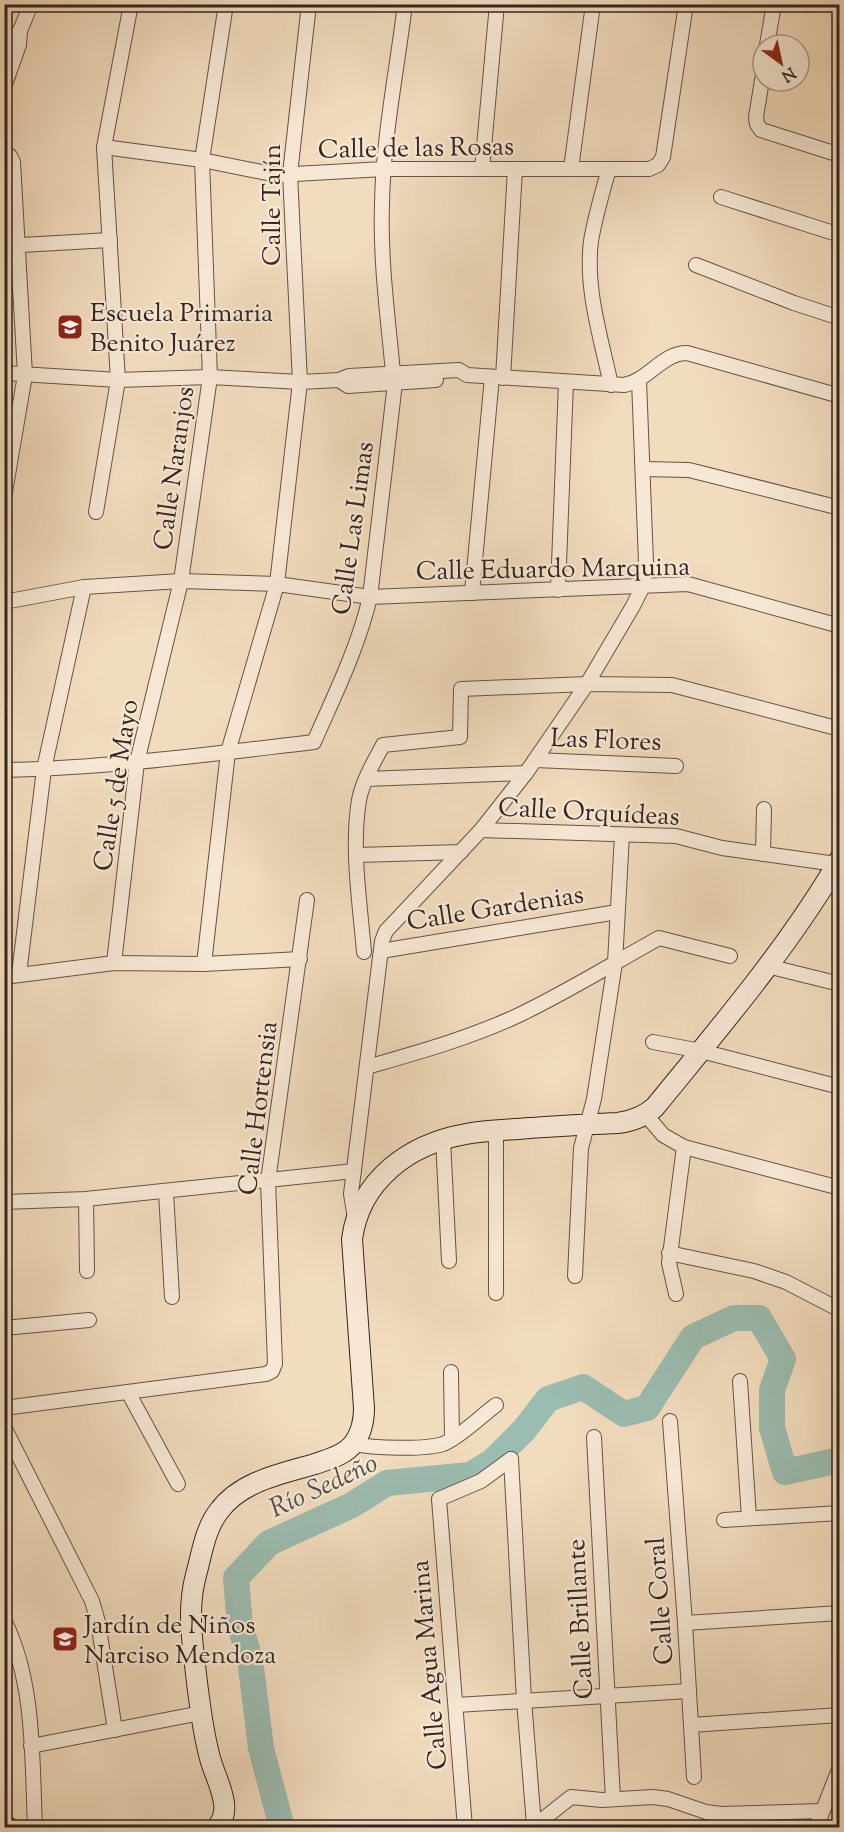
<svg xmlns="http://www.w3.org/2000/svg" width="844" height="1832" font-family="'Sorts Mill Goudy',serif">
  <rect width="100%" height="100%" fill="#f2dcbe"/>
  <filter id="stains"><feTurbulence type="fractalNoise" baseFrequency=".00333" numOctaves="4"/><feColorMatrix values="0 0 0 0 .2 0 0 0 0 .09 0 0 0 0 .02 0 0 0 .5 -.17"/></filter>
  <radialGradient id="worn" r=".72"><stop offset=".6" stop-color="#630" stop-opacity="0"/><stop offset="1" stop-color="#630" stop-opacity=".3"/></radialGradient>
  <g fill="none" stroke-linecap="round" stroke-linejoin="round">
    <polyline stroke="#9bbcb0" stroke-width="26" points="282,1828 261,1748 250,1659 240,1626 236,1578 269,1543 352,1505 387,1483 470,1475 493,1461 524,1430 548,1399 583,1387 624,1414 647,1408 693,1337 734,1318 759,1318 783,1359 772,1390 772,1428 785,1472 840,1460"/>
    <g stroke="#635348" stroke-width="16">
      <g id="minor">
        <polyline points="767,45 774,4"/>
        <polyline points="4,53 9,41 20,31"/>
        <polyline points="763,74 756,117 757,124 761,130 840,155"/>
        <polyline points="4,87 19,45 20,31 31,4"/>
        <polyline points="104,147 202,160 277,175 384,169 649,169 658,165 663,157 686,4"/>
        <polyline points="4,152 10,156 13,162 25,375 4,498"/>
        <polyline points="482,169 497,4"/>
        <polyline points="571,169 593,4"/>
        <path d="M609 169C602 193 595 217 591 241 585 289 601 338 611 385"/>
        <polyline points="721,197 840,235"/>
        <polyline points="4,246 110,240"/>
        <polyline points="696,265 794,303 840,318"/>
        <path d="M4 373 118 380 210 377 300 382 339 380 349 376 459 370 467 375 624 385C648 381 662 353 687 353L840 396"/>
        <path d="M393 373C388 318 380 260 382 204 383 138 397 70 405 4"/>
        <polyline points="503,378 515,169"/>
        <polyline points="339,380 348,386 436,380"/>
        <polyline points="643,469 689,470 840,508"/>
        <polyline points="96,512 118,380 104,147 131,4"/>
        <polyline points="558,590 566,382"/>
        <polyline points="472,593 492,377"/>
        <polyline points="4,602 84,587 181,581 277,584 370,597 688,584 840,626"/>
        <polyline points="535,760 676,766"/>
        <path d="M4 770C108 768 211 754 314 742 335 694 358 648 370 597L395 383"/>
        <polyline points="366,779 526,773"/>
        <polyline points="481,830 676,836 722,848 836,864"/>
        <polyline points="763,854 764,809"/>
        <polyline points="357,855 461,852"/>
        <polyline points="381,951 617,912"/>
        <path d="M364 952C360 903 351 849 359 800 363 780 374 762 383 745L460 737 461 689 587 684 672 685 840 729"/>
        <polyline points="114,963 137,762 181,581 210,377 202,160 226,4"/>
        <polyline points="204,964 228,752 277,584 300,382 290,174 309,4"/>
        <polyline points="767,966 840,984"/>
        <polyline points="19,974 44,769 84,587"/>
        <polyline points="4,977 114,963 204,964 300,959"/>
        <polyline points="653,1042 701,1051 840,1087"/>
        <path d="M367 1067C419 1052 470 1038 519 1015 567 992 612 964 659 938L730 956"/>
        <polyline points="646,1115 663,1135 684,1147 840,1188"/>
        <polyline points="443,1139 449,1261"/>
        <polyline points="166,1192 172,1297"/>
        <polyline points="86,1199 87,1271"/>
        <polyline points="4,1202 86,1199 354,1171"/>
        <polyline points="355,1218 351,1194 382,941 386,931 481,830 526,773 587,684 633,606 643,586 646,563 639,380"/>
        <polyline points="669,1253 754,1271 786,1282 840,1310"/>
        <polyline points="575,1276 581,1148 594,1099 615,963 622,835"/>
        <polyline points="496,1293 496,1131"/>
        <polyline points="676,1294 669,1263 684,1147"/>
        <polyline points="4,1328 89,1320"/>
        <polyline points="451,1372 452,1439"/>
        <polyline points="740,1381 749,1518"/>
        <polyline points="128,1392 178,1484"/>
        <polyline points="4,1408 266,1374 272,1371 275,1364 268,1181 307,900"/>
        <polyline points="670,1421 685,1623 694,1777"/>
        <polyline points="4,1427 92,1601 98,1622 115,1730"/>
        <polyline points="594,1437 613,1799"/>
        <path d="M353 1444C373 1448 425 1450 443 1444 460 1437 481 1416 496 1405"/>
        <polyline points="511,1459 524,1700 534,1825"/>
        <polyline points="724,1520 840,1513"/>
        <path d="M4 1620C35 1681 32 1760 35 1828"/>
        <polyline points="685,1623 840,1613"/>
        <polyline points="456,1705 689,1691"/>
        <polyline points="691,1725 840,1715"/>
        <polyline points="31,1746 201,1713"/>
        <polyline points="465,1828 439,1499 481,1481 511,1459"/>
        <polyline points="532,1828 571,1797 602,1800 653,1797 668,1799 706,1812 721,1814 822,1811"/>
        <polyline points="816,1828 840,1767"/>
      </g>
    </g>
    <g stroke="#332520" stroke-width="22">
      <g id="secondary">
        <polyline points="4,1824 9,1828"/>
        <path d="M216 1828C224 1820 226 1809 223 1798 220 1782 211 1767 208 1750 202 1725 199 1700 196 1674 192 1640 187 1608 196 1575 202 1553 205 1529 219 1511 241 1481 281 1474 315 1464 329 1459 345 1455 354 1443 362 1432 364 1421 364 1408L352 1239C360 1180 409 1144 466 1134 487 1130 509 1130 530 1128 560 1126 589 1124 618 1123 633 1121 644 1117 655 1107 720 1027 788 948 840 859"/>
      </g>
    </g>
    <use href="#minor" stroke="#f7e8d5" stroke-width="14"/>
    <use href="#secondary" stroke="#f7e8d5" stroke-width="20"/>
  </g>
  <defs>
    <g id="school-square" transform="scale(1.35)"><rect x="-9" y="-9" width="18" height="18" rx="4" fill="#8f2418" stroke="#f7e8d5"/><path d="M0-5L7-2L0 1L-7-2ZM-4 1L0 2.5L4 1V4Q0 6-4 4Z" fill="#fff"/></g>
  </defs>
  <g fill-rule="evenodd">
    <use href="#school-square" x="70" y="327"/>
    <use href="#school-square" x="65" y="1639"/>
  </g>
  <g text-anchor="middle" stroke-width="4.5" stroke-linejoin="round" paint-order="stroke">
    <g font-size="26" fill="#332520" stroke="#f7e8d5">
      <text transform="translate(416 147) rotate(-1)" y="9">Calle de las Rosas</text>
      <text transform="translate(271 205) rotate(-90)" y="9">Calle Tajín</text>
      <text transform="translate(173 468) rotate(-82)" y="9">Calle Naranjos</text>
      <text transform="translate(352 528) rotate(-82)" y="9">Calle Las Limas</text>
      <text transform="translate(553 568) rotate(-1)" y="9">Calle Eduardo Marquina</text>
      <text transform="translate(606 739) rotate(2)" y="9">Las Flores</text>
      <text transform="translate(115 785) rotate(-81)" y="9">Calle 5 de Mayo</text>
      <text transform="translate(589 811) rotate(3)" y="9">Calle Orquídeas</text>
      <text transform="translate(495 907) rotate(-9)" y="9">Calle Gardenias</text>
      <text transform="translate(257 1108) rotate(-83)" y="9">Calle Hortensia</text>
      <text transform="translate(659 1601) rotate(-94)" y="9">Calle Coral</text>
      <text transform="translate(579 1619) rotate(-93)" y="9">Calle Brillante</text>
      <text transform="translate(428 1665) rotate(-95)" y="9">Calle Agua Marina</text>
    </g>
    <g font-size="26" fill="#332520" stroke="#f7e8d5" text-anchor="start">
      <text x="90" y="321">Escuela Primaria<tspan x="90" dy="30">Benito Juárez</tspan></text>
      <text x="84" y="1633">Jardín de Niños<tspan x="84" dy="30">Narciso Mendoza</tspan></text>
    </g>
    <g font-size="27" font-style="italic" fill="#52524b" stroke="#f7e8d5">
      <text transform="translate(323 1485) rotate(-25)" y="9">Río Sedeño</text>
    </g>
  </g>
  <rect width="844" height="1832" fill="none" stroke="#f2dcbe" stroke-width="24"/>
  <rect x="6" y="6" width="832" height="1820" fill="none" stroke="#332520" stroke-width="3"/>
  <rect x="12" y="12" width="820" height="1808" fill="none" stroke="#332520" stroke-width="1.5"/>
  <g transform="translate(781 63) rotate(147)"><circle r="28" fill="#f7e8d5" stroke="#a99a8d" stroke-width="1.5"/>
  <path d="M0-4.5L10 22L0 15L-10 22Z" fill="#8f2418"/>
  <text y="-9" font-size="16" font-weight="bold" text-anchor="middle" fill="#332520">N</text>
  </g>
  <rect width="100%" height="100%" filter="url(#stains)"/>
  <rect width="100%" height="100%" fill="url(#worn)"/>
</svg>
